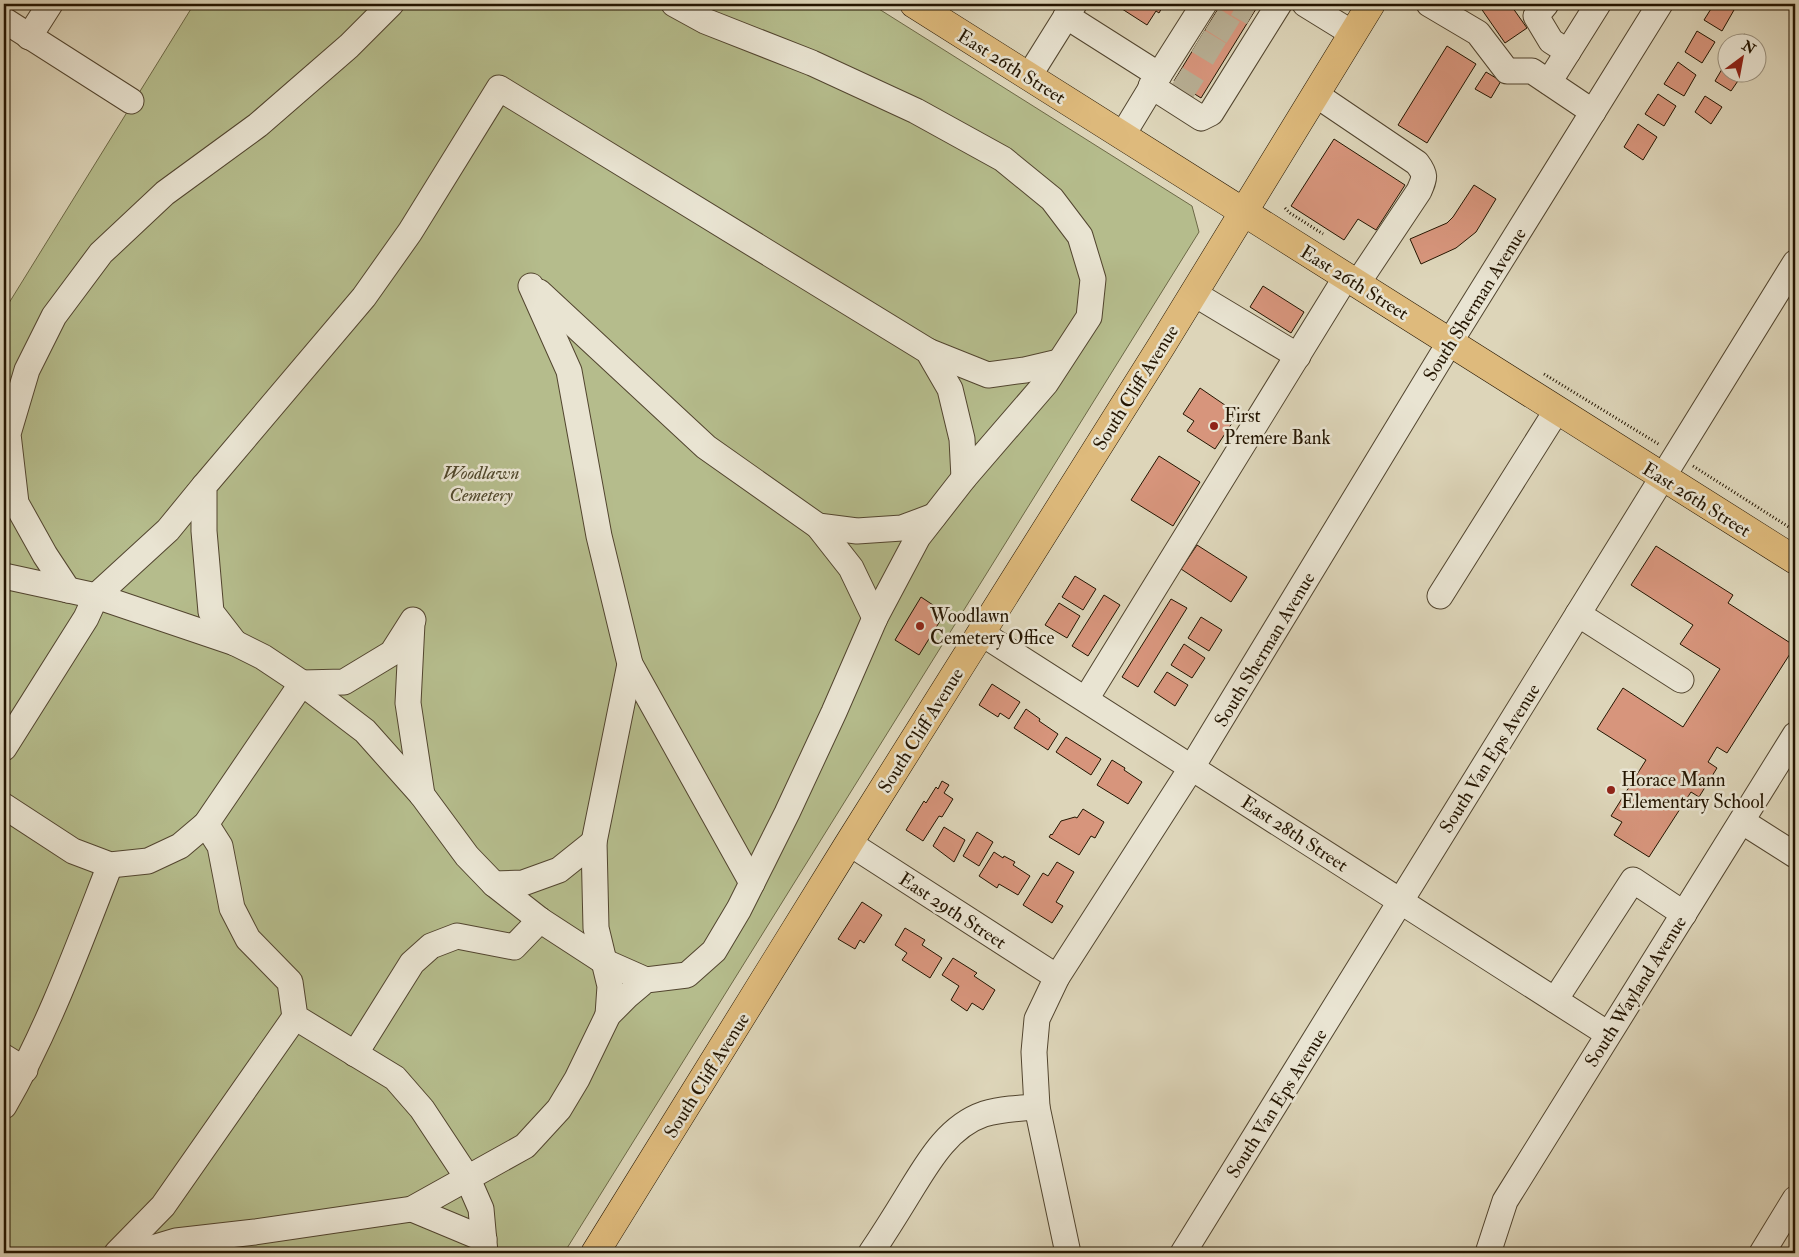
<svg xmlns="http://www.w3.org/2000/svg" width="1799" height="1257" font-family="'IM FELL Double Pica',serif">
  <rect width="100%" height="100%" fill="#ddd5b9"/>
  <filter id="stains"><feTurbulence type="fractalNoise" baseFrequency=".004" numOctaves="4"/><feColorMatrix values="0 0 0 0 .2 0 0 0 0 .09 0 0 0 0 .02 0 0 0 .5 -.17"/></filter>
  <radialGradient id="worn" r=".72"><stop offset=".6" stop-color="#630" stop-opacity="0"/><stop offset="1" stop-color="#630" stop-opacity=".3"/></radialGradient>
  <polygon fill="#b5bc8c" stroke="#6c6846" points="194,4 871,4 1192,206 1199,232 564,1253 4,1253 4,311"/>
  <g fill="#d7957c" stroke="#241501">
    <polygon points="1121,4 1164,4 1159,13 1156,11 1147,25 1119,7"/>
    <polygon points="1221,4 1259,4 1201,98 1174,81"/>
    <polygon points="1478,4 1510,4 1527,28 1505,43"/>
    <polygon points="1714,4 1724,4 1734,10 1722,31 1704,20"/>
    <polygon points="1697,31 1715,42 1702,63 1685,52"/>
    <polygon points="1744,34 1761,45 1756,52 1756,42 1739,42"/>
    <polygon points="1447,46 1476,64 1427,143 1398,125"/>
    <polygon points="1678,62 1696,75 1684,96 1664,84"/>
    <polygon points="1725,64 1726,72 1738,72 1742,75 1731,91 1715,81"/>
    <polygon points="1486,72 1501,81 1491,98 1475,89"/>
    <polygon points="1658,94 1676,106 1664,126 1645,114"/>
    <polygon points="1705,96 1722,107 1711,124 1695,112"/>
    <polygon points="1638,124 1657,137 1643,160 1624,147"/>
    <polygon points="1334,139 1405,185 1376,230 1358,219 1344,240 1291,206"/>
    <polygon points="1474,185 1496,199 1476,232 1456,248 1421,264 1410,239 1447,223 1453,217"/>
    <polygon points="1263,286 1304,312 1291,333 1250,307"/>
    <polygon points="1200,388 1238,414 1215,449 1187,431 1194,421 1183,414"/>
    <polygon points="1159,456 1200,482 1173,526 1131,500"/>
    <polygon points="1197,545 1247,577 1231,602 1181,569"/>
    <polygon points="1656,546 1733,595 1728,603 1795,646 1727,753 1717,747 1708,762 1717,768 1699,797 1691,792 1649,857 1614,835 1622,822 1611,816 1646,760 1597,729 1623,688 1683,727 1720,669 1680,644 1693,625 1631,585"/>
    <polygon points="1075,576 1096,589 1083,610 1062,597"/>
    <polygon points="1104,595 1120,605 1088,656 1072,646"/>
    <polygon points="921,597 945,613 919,655 895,640"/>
    <polygon points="1171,599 1187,608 1138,687 1122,677"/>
    <polygon points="1059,603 1080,616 1067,638 1045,625"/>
    <polygon points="1201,617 1222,630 1209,651 1188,638"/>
    <polygon points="1184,644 1205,658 1192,678 1171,665"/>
    <polygon points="1167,672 1188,685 1175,706 1154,692"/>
    <polygon points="992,684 1020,702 1009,719 1000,713 998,717 979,705"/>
    <polygon points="1026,709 1040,719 1039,721 1058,734 1048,750 1014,728"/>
    <polygon points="1066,737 1101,759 1091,775 1056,752"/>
    <polygon points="1112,760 1125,768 1124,770 1142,782 1128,804 1097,785"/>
    <polygon points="942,781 949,785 944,793 953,799 942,817 939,816 923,841 906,830 924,801 926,803 936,787 938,789"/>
    <polygon points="1083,809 1104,822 1095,838 1091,836 1079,855 1049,837 1051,834 1052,835 1061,821 1075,817 1077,818"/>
    <polygon points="944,827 965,840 954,862 933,846"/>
    <polygon points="977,832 993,842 979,866 963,856"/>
    <polygon points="994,852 1003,858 1004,856 1015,862 1013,865 1030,876 1018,895 999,884 997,888 979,876"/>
    <polygon points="1057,862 1074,872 1056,902 1063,906 1052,923 1023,905 1043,873 1048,876"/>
    <polygon points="862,902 882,915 864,943 860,940 855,949 838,939"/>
    <polygon points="905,928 925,940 922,945 942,958 930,978 902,960 907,953 895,945"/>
    <polygon points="953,958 977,973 974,976 995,990 983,1010 972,1003 967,1011 951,1000 959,986 942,975"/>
  </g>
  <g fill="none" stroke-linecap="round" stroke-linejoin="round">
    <g stroke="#b8af94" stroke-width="25" stroke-dasharray="25 12" stroke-linecap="butt">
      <polyline points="1237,4 1253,13"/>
      <polyline points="1212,19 1239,36"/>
      <polyline points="1198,41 1226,58"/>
      <polyline points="1176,78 1203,95"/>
    </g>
    <g stroke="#52452f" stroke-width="27">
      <g id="minor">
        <polyline points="1305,4 1352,33"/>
        <polyline points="1429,4 1478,33 1507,71 1532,71 1593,112"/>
        <polyline points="1546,4 1536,16 1551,41 1568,52"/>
        <polyline points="1066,16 1159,75 1122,136"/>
        <polyline points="4,20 131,101"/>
        <polyline points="29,37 50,4"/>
        <polyline points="1159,75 1204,4"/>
        <polyline points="1029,76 1074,4"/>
        <polyline points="1549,82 1598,4"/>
        <polyline points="1151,86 1201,118 1211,113 1279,4"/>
        <path d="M1315 94 1417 163C1426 175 1425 177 1419 191L1357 284"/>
        <polyline points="531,286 569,371 599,536 630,664 752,883"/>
        <polyline points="539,292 706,447 818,526 851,568 875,618"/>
        <polyline points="1193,293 1298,356"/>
        <polyline points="928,351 988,375 1025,370 1059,362"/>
        <polyline points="818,526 857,531 902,528 934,516"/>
        <polyline points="4,576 96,596 235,643 263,657 302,683 365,731 422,795 467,856 494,884 540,920 603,961 646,980"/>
        <polyline points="68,590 45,555 16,503 8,434 27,370 54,316 101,253 165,193 258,125 349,46 391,4"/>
        <polyline points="1440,596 1557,410"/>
        <polyline points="1578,614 1681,680"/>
        <polyline points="412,623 408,703 422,795"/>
        <polyline points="981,633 1608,1034"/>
        <polyline points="235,643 211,612 204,531 204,486 364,297 410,232 499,88 928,351 950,389 962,439 964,478"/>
        <polyline points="1086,699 1346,277"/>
        <polyline points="4,748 86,618 96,596 168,530 204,486"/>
        <polyline points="4,806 73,851 110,865 148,861 180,846 206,824 302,683 344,682 392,653 413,620"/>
        <polyline points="1743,822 1795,855"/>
        <polyline points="206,824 220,846 232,908 248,939 290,982 295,1017 395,1078 422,1109 467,1177 481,1209 485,1253"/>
        <polyline points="849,843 1057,977"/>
        <polyline points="494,884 523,883 559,870 594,842"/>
        <polyline points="1555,1000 1633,880 1684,914"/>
        <polyline points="608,1015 610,986 596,928 594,842 630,664"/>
        <polyline points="355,1054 412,963 431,946 457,936 514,947 540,920"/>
        <polyline points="4,1057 25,1070"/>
        <path d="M4 1106C48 1030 78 947 110 865"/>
        <polyline points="412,1209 484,1239"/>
        <polyline points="117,1253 163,1206 295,1017"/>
        <polyline points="136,1253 176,1241 255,1232 412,1209 525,1146 559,1109 577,1079 608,1015 627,996 646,980 687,975 714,951 739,909 787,813 834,712 875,618 918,537 964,478 1046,383 1089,317 1093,279 1080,236 1052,199 1003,159 916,111 812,63 705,21 674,4"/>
        <path d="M871 1253C883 1235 895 1216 906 1198 926 1166 946 1127 984 1114 1001 1109 1019 1108 1037 1107"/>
        <polyline points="1068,1253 1037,1107 1034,1052 1037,1019 1057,977 1192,767 1450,342 1660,4"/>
        <polyline points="1183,1253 1795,263"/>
        <polyline points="1488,1253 1505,1201 1795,735"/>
        <polyline points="1762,1253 1795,1199"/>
      </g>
    </g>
    <g stroke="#241501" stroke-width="29">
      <g id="major">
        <polyline points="914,4 1795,560"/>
        <polyline points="595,1253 849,843 1162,345 1371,4"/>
      </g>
    </g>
    <g stroke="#241501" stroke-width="3" stroke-dasharray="1 2.5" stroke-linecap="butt">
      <polyline points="1285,208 1290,213 1323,234"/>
      <polyline points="1544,374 1660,445"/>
      <polyline points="1693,466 1795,531"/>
    </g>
    <use href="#minor" stroke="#e9e4d2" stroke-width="25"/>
    <use href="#major" stroke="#deba7c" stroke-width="28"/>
  </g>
  <g fill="#8f2418" stroke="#e9e4d2" stroke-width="2">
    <circle cx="1214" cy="426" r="5"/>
    <circle cx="920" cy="626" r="5"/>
    <circle cx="1611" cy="790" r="5"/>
  </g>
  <g text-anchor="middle" stroke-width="5" stroke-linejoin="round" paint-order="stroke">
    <g font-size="19" fill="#241501" stroke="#e9e4d2">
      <text transform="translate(1012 66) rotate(32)" y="7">East 26th Street</text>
      <text transform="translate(1355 282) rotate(32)" y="7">East 26th Street</text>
      <text transform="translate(1474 304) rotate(-58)" y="7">South Sherman Avenue</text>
      <text transform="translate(1135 387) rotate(-58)" y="7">South Cliff Avenue</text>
      <text transform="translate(1697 499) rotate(32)" y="7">East 26th Street</text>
      <text transform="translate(1264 649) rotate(-59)" y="7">South Sherman Avenue</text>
      <text transform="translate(920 730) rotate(-58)" y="7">South Cliff Avenue</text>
      <text transform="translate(1489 758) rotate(-58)" y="7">South Van Eps Avenue</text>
      <text transform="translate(1295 833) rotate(33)" y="7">East 28th Street</text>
      <text transform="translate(953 910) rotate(33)" y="7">East 29th Street</text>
      <text transform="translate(1635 991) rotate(-58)" y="7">South Wayland Avenue</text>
      <text transform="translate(706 1075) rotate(-58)" y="7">South Cliff Avenue</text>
      <text transform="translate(1276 1103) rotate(-58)" y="7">South Van Eps Avenue</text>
    </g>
    <g font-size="19" fill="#241501" stroke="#e9e4d2" text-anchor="start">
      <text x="1224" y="422">First<tspan x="1224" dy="22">Premere Bank</tspan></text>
      <text x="930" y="622">Woodlawn<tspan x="930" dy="22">Cemetery Office</tspan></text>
      <text x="1621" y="786">Horace Mann<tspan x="1621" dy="22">Elementary School</tspan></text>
    </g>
    <g font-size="19" font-style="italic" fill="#50472b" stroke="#e9e4d2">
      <text x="481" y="479">Woodlawn<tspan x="481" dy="22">Cemetery</tspan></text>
    </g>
  </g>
  <rect width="1799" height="1257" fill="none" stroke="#ddd5b9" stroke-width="20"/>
  <rect x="5" y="5" width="1789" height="1247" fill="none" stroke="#241501" stroke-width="2.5"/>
  <rect x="10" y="10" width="1779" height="1237" fill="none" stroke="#241501"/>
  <g transform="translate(1742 58) rotate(32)"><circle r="24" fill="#e9e4d2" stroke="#9a917e"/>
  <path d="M0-4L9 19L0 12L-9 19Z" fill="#8f2418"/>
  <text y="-8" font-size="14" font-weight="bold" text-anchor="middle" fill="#241501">N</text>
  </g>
  <rect width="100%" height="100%" filter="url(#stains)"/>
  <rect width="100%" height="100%" fill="url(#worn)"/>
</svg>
